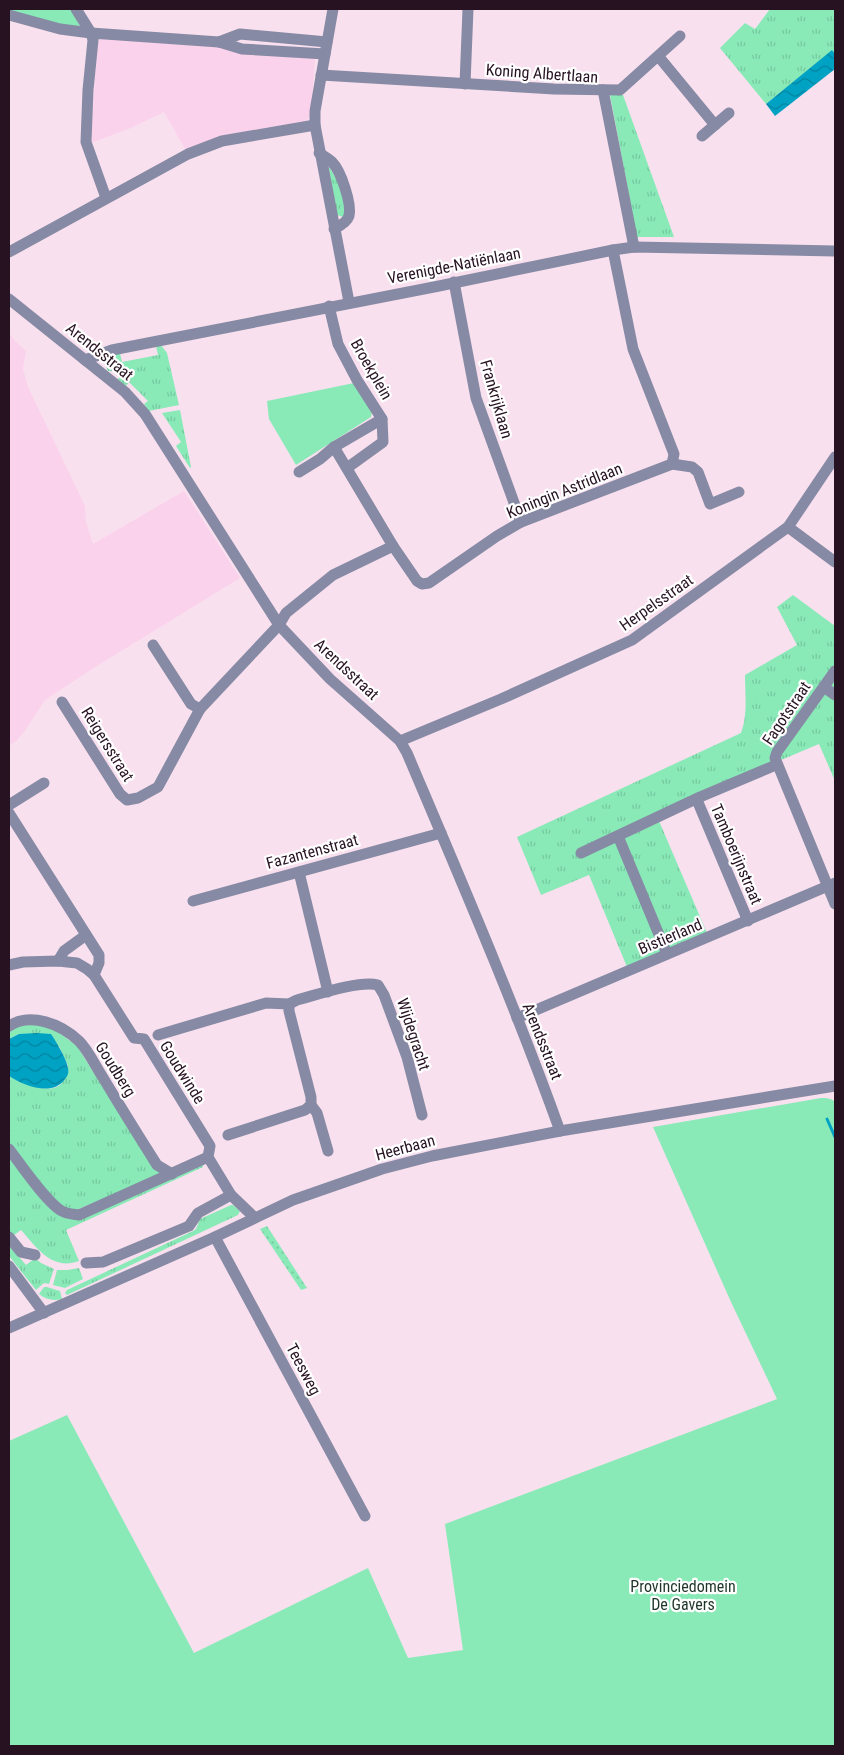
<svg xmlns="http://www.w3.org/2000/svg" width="844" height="1755" font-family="'Roboto Condensed',sans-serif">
  <defs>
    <pattern id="grass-tufts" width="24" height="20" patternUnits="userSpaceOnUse" patternTransform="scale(1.25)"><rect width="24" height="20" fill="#89eab8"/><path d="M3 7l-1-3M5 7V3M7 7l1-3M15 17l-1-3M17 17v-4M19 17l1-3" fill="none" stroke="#76c89e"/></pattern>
    <pattern id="garden-dots" width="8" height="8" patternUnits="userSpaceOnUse" patternTransform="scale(1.25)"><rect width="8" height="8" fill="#89eab8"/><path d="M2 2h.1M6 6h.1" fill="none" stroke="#76c89e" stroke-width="1.8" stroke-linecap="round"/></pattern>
    <pattern id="water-waves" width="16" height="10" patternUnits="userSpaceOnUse" patternTransform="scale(1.25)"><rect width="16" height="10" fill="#00a2c4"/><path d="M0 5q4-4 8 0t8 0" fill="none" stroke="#02839f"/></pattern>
  </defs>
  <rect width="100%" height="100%" fill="#f9e0ef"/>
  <g fill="#fbd2ec">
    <polygon points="101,39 219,47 237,52 315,59 311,116 306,121 227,135 185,149 164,112 131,128 91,143 97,42"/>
    <polygon points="9,333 15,341 26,351 23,369 28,387 85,506 86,522 93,544 184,491 240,578 92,669 45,700 24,732 17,740 9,746"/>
  </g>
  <g fill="url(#grass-tufts)">
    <polygon points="770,9 835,9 835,54 832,51 766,104 720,48 745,23 755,29"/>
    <polygon points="610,95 623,95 674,237 637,237"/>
    <polygon points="328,164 340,186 346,213 343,217 337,215"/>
    <path d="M161 345 167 353 179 405 149 411 144 404 148 401 129 382 126 386 117 379 119 378 121 372 108 371C105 365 105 361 110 355L120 353 122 362 158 355 156 346Z"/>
    <polygon points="180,410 191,467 190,468 176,446 181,442 162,413"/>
    <path d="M793 595 835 626V781L819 744 781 760 659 821 707 933 627 967 589 875 541 895 517 837 741 733C748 714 745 695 745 675L797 645 777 607Z"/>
    <path d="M23 1024 50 1026 77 1046 151 1164 162 1174 74 1211 64 1209 54 1201 9 1144V1076C20 1083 51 1095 61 1084 65 1080 66 1072 68 1066L59 1046 19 1034 9 1039V1031Z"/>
    <path d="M9 1155 67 1218 203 1164V1167L66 1230 79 1261C52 1271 37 1248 21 1230L13 1236 9 1230Z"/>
    <polygon points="231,1205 233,1205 240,1211 238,1215 67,1295 65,1293 67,1290 193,1231 196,1229 200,1219"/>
    <polygon points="9,1245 26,1265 35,1258 41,1263 54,1269 49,1284 44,1283 36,1290 9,1256"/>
    <polygon points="79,1268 83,1279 65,1288 53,1285 57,1270 67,1270"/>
    <path d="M44 1287H47L60 1291 62 1299C53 1301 47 1300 39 1294Z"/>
  </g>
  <g fill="#89eab8">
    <polygon points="9,9 71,9 80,26 78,28 9,12"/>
    <polygon points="354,383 372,412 371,417 296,465 269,419 267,401"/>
    <path d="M821 1098C826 1098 833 1098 835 1103V1746H9V1441L67 1415 194 1653 368 1568 408 1658 463 1650 445 1524 777 1399 731 1302 653 1127Z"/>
  </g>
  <polygon fill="url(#garden-dots)" points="267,1226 307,1288 301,1290 260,1229"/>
  <g fill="url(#water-waves)">
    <polygon points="832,50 835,54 835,69 775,116 766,104"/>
    <path d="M37 1033 51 1034C56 1041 67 1060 68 1068 69 1072 68 1076 65 1079 53 1097 24 1086 9 1076V1039L19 1034Z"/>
  </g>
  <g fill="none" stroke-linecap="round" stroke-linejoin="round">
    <polyline stroke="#00a2c4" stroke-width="3" points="827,1119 835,1137"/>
    <g stroke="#878aa4" stroke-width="11">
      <polyline points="333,9 315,111 315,125 349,302"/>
      <polyline points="9,15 60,29 91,33 76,9"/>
      <polyline points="219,42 240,34 327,42"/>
      <polyline points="659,57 715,125"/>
      <polyline points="321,75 554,89 620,90 680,36"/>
      <polyline points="465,84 468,9"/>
      <polyline points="603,90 634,247"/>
      <polyline points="702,136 729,113"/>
      <path d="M319 153C324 156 329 159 332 162 341 171 352 204 349 216 347 222 340 226 334 229"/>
      <polyline points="106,198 86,142 88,90 93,40 91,33 219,42 242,49 325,54"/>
      <polyline points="9,252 188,154 222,141 315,125"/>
      <polyline points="454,282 476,398 521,522"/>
      <path d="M9 299 125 392 145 414 279 625 330 679 400 741 407 753C460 878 514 1003 560 1131"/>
      <polyline points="329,306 338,344 357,380 382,419 383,442 347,468"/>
      <polyline points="85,360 112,350 439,286 613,250 634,247 835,251"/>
      <polyline points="334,447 393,546 417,581 422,584 429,583 497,536 521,522 672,464 674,454 633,349 613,250"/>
      <polyline points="672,464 692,467 698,472 710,504 739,492"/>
      <polyline points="299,472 320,459 334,447 382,419"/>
      <polyline points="788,527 835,562"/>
      <polyline points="153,645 191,704 200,709"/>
      <polyline points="835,671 777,752 775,758 835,904"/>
      <polyline points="824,687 835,695"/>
      <polyline points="62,702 120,794 127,800 138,798 158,787 200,709 279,625 286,613 333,575 393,546"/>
      <polyline points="400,741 501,699 632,640 788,527 835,457"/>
      <polyline points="697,800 748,921"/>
      <polyline points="9,805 44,783"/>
      <polyline points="9,813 99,955 99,963 94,975"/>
      <polyline points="618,836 667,954"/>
      <polyline points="581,853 700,797 776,765"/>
      <polyline points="299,872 328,992"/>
      <polyline points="193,901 441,833"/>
      <polyline points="58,961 64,951 86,935"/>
      <polyline points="9,965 23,962 58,961 77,963 87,969 94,975 134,1038 144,1039 210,1146 208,1157 231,1195 255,1218"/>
      <polyline points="517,1018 835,883"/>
      <path d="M9 1026C31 1012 61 1024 79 1041 88 1050 95 1065 102 1076 120 1106 138 1135 157 1165L172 1174"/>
      <path d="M158 1035 266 1003 289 1004 297 1000C316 995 359 980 378 985L384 995 407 1057 422 1115"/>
      <polyline points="311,1105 317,1113 328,1151"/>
      <polyline points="228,1135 305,1110 311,1105 311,1097 289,1011 289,1004"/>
      <path d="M9 1149C22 1166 44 1199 60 1210 66 1214 72 1214 79 1215L208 1157"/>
      <polyline points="9,1237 21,1252 35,1255"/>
      <polyline points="215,1237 365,1516"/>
      <polyline points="86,1263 103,1262 189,1226 198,1213 231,1195"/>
      <polyline points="9,1266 44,1313"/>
      <polyline points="9,1328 215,1237 293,1200 382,1169 432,1156 560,1131 835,1086"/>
    </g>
  </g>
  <g text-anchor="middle" stroke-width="4.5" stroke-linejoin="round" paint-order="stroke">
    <g font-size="16" fill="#271221" stroke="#fff">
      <text transform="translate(542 73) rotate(4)" y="6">Koning Albertlaan</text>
      <text transform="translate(454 265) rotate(-11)" y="6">Verenigde-Natiënlaan</text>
      <text transform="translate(100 351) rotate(39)" y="6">Arendsstraat</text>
      <text transform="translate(372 369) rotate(60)" y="6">Broekplein</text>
      <text transform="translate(497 399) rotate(74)" y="6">Frankrijklaan</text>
      <text transform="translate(564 490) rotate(-22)" y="6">Koningin Astridlaan</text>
      <text transform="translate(656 602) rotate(-35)" y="6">Herpelsstraat</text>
      <text transform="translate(347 669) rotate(43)" y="6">Arendsstraat</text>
      <text transform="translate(786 713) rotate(-56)" y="6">Fagotstraat</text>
      <text transform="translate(108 744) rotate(58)" y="6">Reigersstraat</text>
      <text transform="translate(312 851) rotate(-15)" y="6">Fazantenstraat</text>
      <text transform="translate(737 854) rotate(67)" y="6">Tamboerijnstraat</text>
      <text transform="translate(670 936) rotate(-23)" y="6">Bistierland</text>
      <text transform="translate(414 1034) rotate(72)" y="6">Wijdegracht</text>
      <text transform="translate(543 1041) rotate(68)" y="6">Arendsstraat</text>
      <text transform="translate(116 1069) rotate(58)" y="6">Goudberg</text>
      <text transform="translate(183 1072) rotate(58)" y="6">Goudwinde</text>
      <text transform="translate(405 1147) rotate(-15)" y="6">Heerbaan</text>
      <text transform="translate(304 1369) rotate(62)" y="6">Teesweg</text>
    </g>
    <g font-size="16" fill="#1f352a" stroke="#fff">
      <text x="683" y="1592">Provinciedomein<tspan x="683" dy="18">De Gavers</tspan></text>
    </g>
  </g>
  <rect width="844" height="1755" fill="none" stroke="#271221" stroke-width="20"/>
</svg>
